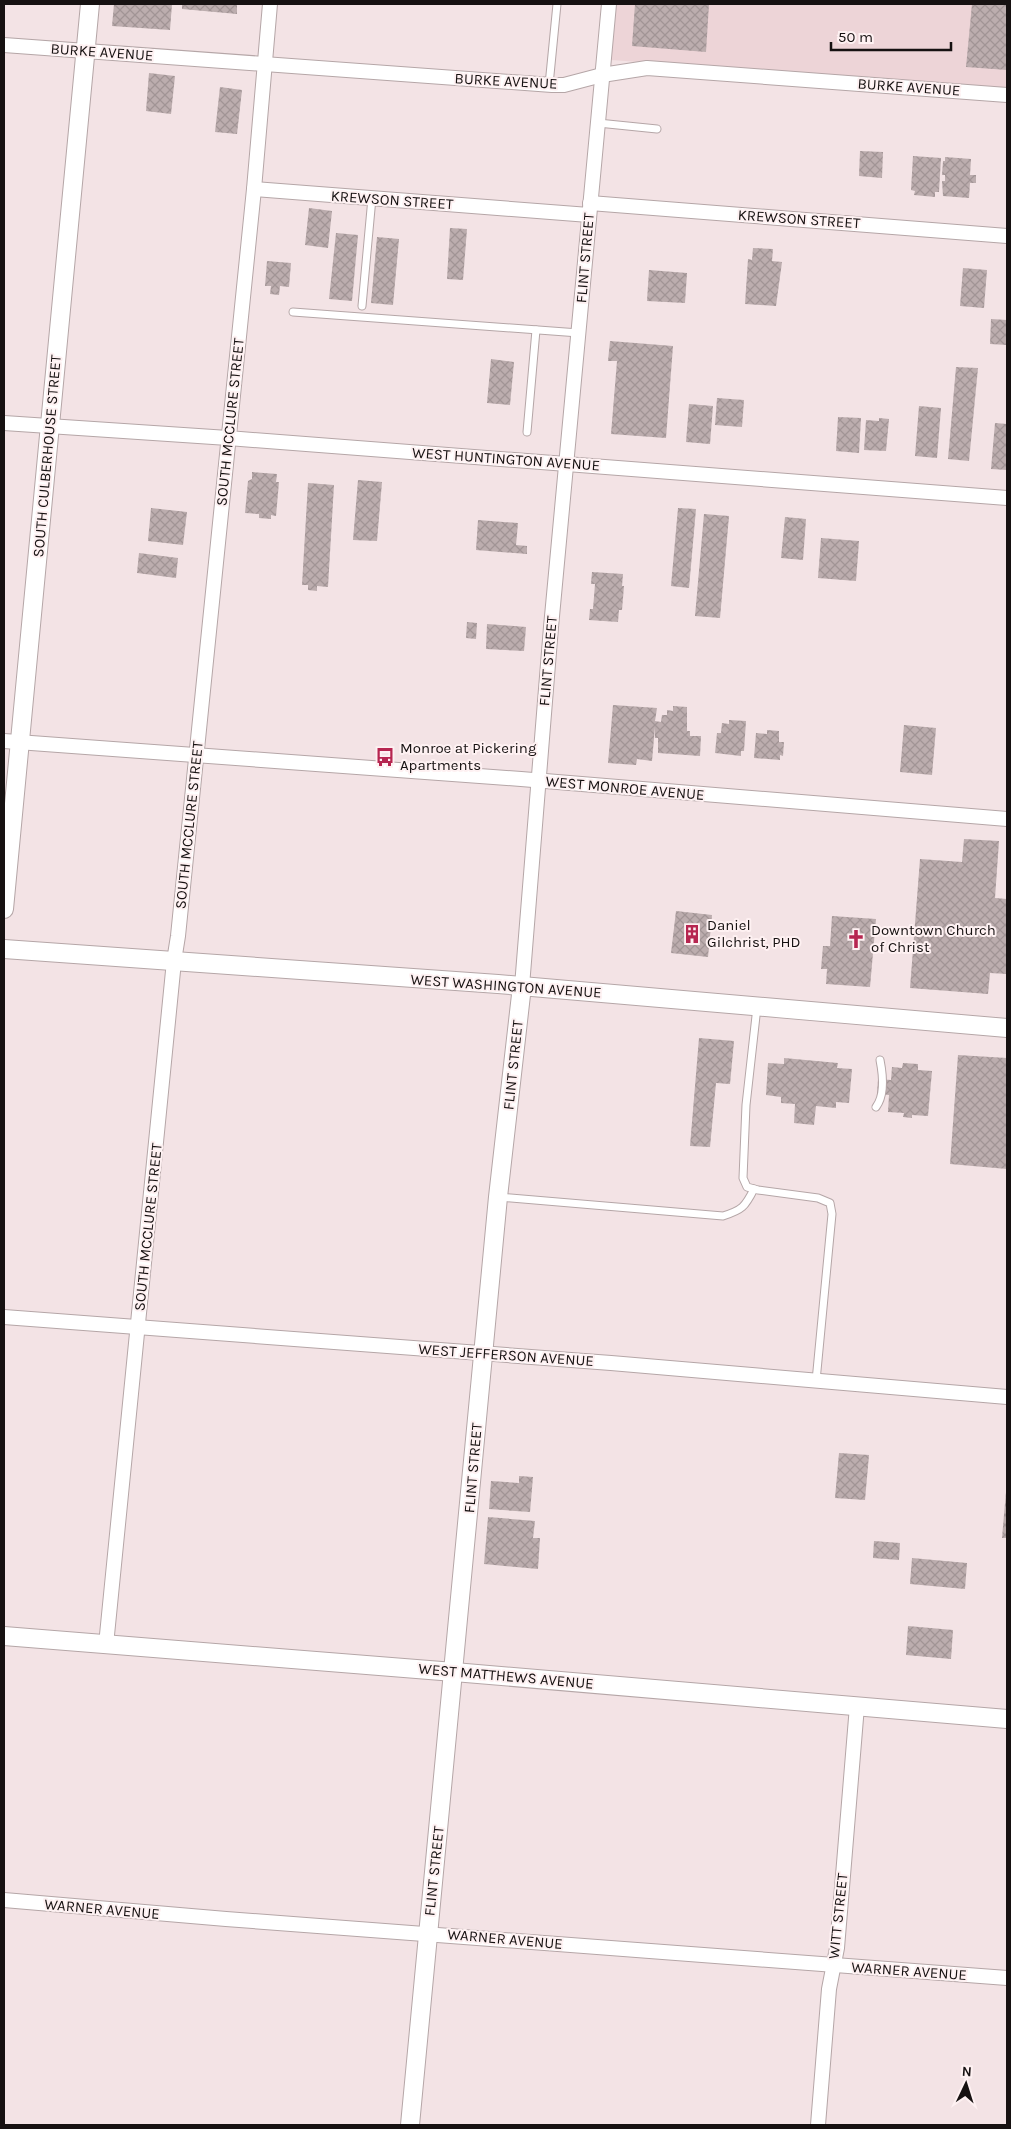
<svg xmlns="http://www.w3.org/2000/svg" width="1011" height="2129" font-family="Karla,sans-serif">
  <defs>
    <pattern id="building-cross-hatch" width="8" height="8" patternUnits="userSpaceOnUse" patternTransform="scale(1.25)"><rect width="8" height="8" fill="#bcadae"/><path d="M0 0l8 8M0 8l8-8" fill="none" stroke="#a19495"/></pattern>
  </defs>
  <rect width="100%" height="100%" fill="#f3e3e5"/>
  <polygon fill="#edd4d7" points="616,4 1007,4 1007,88 611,60"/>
  <g fill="url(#building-cross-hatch)">
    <polygon points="114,4 172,4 170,30 112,26"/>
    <polygon points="182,4 237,4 237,14 182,9"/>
    <polygon points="635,4 709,4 706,52 632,46"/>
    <polygon points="972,4 1007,4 1007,70 966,67"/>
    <polygon points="149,73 175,76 171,114 146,111"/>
    <polygon points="220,87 242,90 237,134 215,132"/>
    <polygon points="860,151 883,152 882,178 859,176"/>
    <polygon points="913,156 941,158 939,192 935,192 935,197 914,195 915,191 911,190"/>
    <polygon points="945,157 971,159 970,175 976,175 976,183 970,183 969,198 943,196 942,181 945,181 945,175 942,175 943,161 945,161"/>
    <polygon points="309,208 332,211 328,248 305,245"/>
    <polygon points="450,228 467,229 463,280 447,279"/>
    <polygon points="336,233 358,235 352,301 329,299"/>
    <polygon points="377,237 399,239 393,305 371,303"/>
    <polygon points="753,248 773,249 772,261 782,262 776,306 745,304 748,259 752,260"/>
    <polygon points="267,261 291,263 289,287 280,286 279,295 270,294 271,286 265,286"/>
    <polygon points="963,268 987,270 984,308 960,306"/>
    <polygon points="649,270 687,273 685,303 647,301"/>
    <polygon points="991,319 1007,320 1007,345 990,344"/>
    <polygon points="610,341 673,346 666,438 611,434 617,361 608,361"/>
    <polygon points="491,359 514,362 510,405 487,403"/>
    <polygon points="956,367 978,368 969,461 948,459"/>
    <polygon points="717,398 744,400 742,427 715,425"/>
    <polygon points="689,404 713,406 710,444 686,442"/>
    <polygon points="919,406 941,408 937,458 915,456"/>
    <polygon points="838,417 861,418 859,453 836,451"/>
    <polygon points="879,418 889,419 886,451 864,450 866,420 879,421"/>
    <polygon points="995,423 1007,424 1007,470 991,469"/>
    <polygon points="252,472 277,474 276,482 279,482 276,516 271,515 271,519 259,518 259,514 245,513 248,481 252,479"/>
    <polygon points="358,480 382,482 377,541 353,540"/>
    <polygon points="308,483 334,485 328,587 317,586 317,591 308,590 308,585 302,585"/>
    <polygon points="151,508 187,512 183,545 148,541"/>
    <polygon points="678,508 696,509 689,588 671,586"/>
    <polygon points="704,514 729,516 720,618 695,616"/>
    <polygon points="785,517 806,519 803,560 781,558"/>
    <polygon points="478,520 518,523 516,545 527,546 527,554 476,550"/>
    <polygon points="821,538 859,541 856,581 818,578"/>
    <polygon points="139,553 178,558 176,578 137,573"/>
    <polygon points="592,572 623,574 622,586 624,586 622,610 619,610 618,622 589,620 590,609 593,609 595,584 591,584"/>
    <polygon points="467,622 477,623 476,639 466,638"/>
    <polygon points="487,624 526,627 524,651 486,649"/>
    <polygon points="613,705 657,708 655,721 661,722 662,715 667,715 667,710 673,711 673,706 687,707 687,731 690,731 690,736 701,736 700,756 658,753 658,738 655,738 655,727 652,761 637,759 636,765 608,763"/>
    <polygon points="729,720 746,721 744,751 741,751 741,756 715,753 717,733 721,733 722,723 729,724"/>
    <polygon points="904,725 936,728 932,775 900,772"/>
    <polygon points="767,730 779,731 779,742 784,742 783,756 780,755 780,760 754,758 756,733 767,734"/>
    <polygon points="964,839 999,841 995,898 1007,899 1007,974 990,973 988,994 910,988 920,859 962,862"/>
    <polygon points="676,911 712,915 708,957 671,953"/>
    <polygon points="832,916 876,919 870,987 826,984 827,969 821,969 823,946 830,946"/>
    <polygon points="699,1038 734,1041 730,1084 716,1083 710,1147 690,1146"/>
    <polygon points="958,1055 1007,1058 1007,1169 950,1164"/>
    <polygon points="784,1058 838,1063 837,1068 852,1069 849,1103 836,1102 836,1108 816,1106 814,1125 794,1123 795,1104 781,1103 781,1097 766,1095 768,1063 784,1064"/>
    <polygon points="903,1063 918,1064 918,1070 932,1071 928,1116 912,1115 912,1118 903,1117 904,1113 888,1112 889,1095 877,1094 878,1079 891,1080 892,1067 902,1068"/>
    <polygon points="839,1453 869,1455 865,1500 835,1498"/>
    <polygon points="519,1476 533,1477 530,1512 489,1509 491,1481 519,1483"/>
    <polygon points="1006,1492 1007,1492 1007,1538 1002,1538"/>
    <polygon points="488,1517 535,1521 533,1538 540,1538 538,1569 484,1564"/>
    <polygon points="874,1541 900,1543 899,1560 873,1558"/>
    <polygon points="912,1558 967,1563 965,1589 910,1584"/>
    <polygon points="908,1626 953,1630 951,1659 906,1655"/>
  </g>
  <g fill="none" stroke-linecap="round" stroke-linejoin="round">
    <g stroke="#b5a6a7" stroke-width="9">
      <g id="service">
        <polyline points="549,85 557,4"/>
        <polyline points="598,123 657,129"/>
        <polyline points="362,306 372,198"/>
        <polyline points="293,312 579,333"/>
        <polyline points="527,432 536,330"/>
        <polyline points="757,1007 746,1105 743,1178 747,1187 758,1190 818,1198 830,1203 832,1214 816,1381"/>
        <path d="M876 1107C885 1095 883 1075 880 1060"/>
        <path d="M499 1197 723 1216C742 1210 745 1207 754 1189"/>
      </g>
    </g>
    <g stroke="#b5a6a7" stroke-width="16">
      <g id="minor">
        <polyline points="4,45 552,85 564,85 602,75 647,68 1007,95"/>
        <polyline points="254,189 589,215"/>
        <polyline points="590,203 1007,236"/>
        <polyline points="4,423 228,438 1007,498"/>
        <polyline points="4,741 521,779 1007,819"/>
        <polyline points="522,986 551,627 609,4"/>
        <polyline points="4,1317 611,1363 1007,1397"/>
        <polyline points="106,1645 174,961 178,936 254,189 270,4"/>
        <polyline points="4,1900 226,1919 1007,1978"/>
        <polyline points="818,2125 829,1989 837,1948 857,1706"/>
      </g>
    </g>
    <g stroke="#b5a6a7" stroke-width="20">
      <g id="tertiary">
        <polyline points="4,909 90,4"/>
        <polyline points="4,949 498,984 1007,1028"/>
        <polyline points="4,1636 454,1672 1007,1719"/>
        <polyline points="410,2125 498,1197 522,986"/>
      </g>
    </g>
    <use href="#service" stroke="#fff" stroke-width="7"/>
    <use href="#minor" stroke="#fff" stroke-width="14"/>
    <use href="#tertiary" stroke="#fff" stroke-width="18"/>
  </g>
  <defs>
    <g id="bus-bare" transform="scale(1.5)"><path d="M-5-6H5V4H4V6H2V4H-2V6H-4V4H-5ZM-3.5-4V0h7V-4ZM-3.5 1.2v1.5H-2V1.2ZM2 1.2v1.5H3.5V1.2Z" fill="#b62550" stroke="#fef1f2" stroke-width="2.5" paint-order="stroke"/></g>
    <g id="building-bare" transform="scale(1.5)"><path d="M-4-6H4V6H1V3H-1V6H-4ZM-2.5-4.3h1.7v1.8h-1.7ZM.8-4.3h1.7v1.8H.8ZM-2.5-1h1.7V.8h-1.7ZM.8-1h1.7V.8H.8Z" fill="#b62550" stroke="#fef1f2" stroke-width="2.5" paint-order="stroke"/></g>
    <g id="church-bare" transform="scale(1.5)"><path d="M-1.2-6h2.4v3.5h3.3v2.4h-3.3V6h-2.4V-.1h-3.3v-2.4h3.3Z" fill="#b62550" stroke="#fef1f2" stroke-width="2.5" paint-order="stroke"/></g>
  </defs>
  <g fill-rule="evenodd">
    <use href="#bus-bare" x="385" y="757"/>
    <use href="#building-bare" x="692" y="934"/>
    <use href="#church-bare" x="856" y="939"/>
  </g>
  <g text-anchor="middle" stroke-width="4" stroke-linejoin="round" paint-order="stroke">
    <g font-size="15" fill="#161111" stroke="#fef1f2">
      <text transform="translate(102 52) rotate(4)" y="5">BURKE AVENUE</text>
      <text transform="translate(506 81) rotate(3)" y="5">BURKE AVENUE</text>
      <text transform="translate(909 87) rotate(4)" y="5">BURKE AVENUE</text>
      <text transform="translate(392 200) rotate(4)" y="5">KREWSON STREET</text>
      <text transform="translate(799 219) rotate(4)" y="5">KREWSON STREET</text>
      <text transform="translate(585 258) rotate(-85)" y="5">FLINT STREET</text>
      <text transform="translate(230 422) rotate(-84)" y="5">SOUTH MCCLURE STREET</text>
      <text transform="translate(47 456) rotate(-85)" y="5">SOUTH CULBERHOUSE STREET</text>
      <text transform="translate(506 459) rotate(4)" y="5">WEST HUNTINGTON AVENUE</text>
      <text transform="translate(548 661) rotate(-85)" y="5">FLINT STREET</text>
      <text transform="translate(625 788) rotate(5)" y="5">WEST MONROE AVENUE</text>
      <text transform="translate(189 825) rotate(-84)" y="5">SOUTH MCCLURE STREET</text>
      <text transform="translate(506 986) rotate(4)" y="5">WEST WASHINGTON AVENUE</text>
      <text transform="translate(513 1065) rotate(-84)" y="5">FLINT STREET</text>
      <text transform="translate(148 1227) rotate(-84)" y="5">SOUTH MCCLURE STREET</text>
      <text transform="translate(506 1355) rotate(4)" y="5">WEST JEFFERSON AVENUE</text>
      <text transform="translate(473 1468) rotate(-85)" y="5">FLINT STREET</text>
      <text transform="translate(506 1676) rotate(5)" y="5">WEST MATTHEWS AVENUE</text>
      <text transform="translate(434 1871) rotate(-84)" y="5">FLINT STREET</text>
      <text transform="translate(102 1909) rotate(5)" y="5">WARNER AVENUE</text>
      <text transform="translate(838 1916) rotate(-84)" y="5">WITT STREET</text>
      <text transform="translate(505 1939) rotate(5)" y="5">WARNER AVENUE</text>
      <text transform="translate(909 1971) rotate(4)" y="5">WARNER AVENUE</text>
    </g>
    <g font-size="15" fill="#161111" stroke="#fef1f2" text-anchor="start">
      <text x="400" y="753">Monroe at Pickering<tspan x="400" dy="17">Apartments</tspan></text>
      <text x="707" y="930">Daniel<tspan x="707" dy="17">Gilchrist, PHD</tspan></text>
      <text x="871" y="935">Downtown Church<tspan x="871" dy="17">of Christ</tspan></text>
    </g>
  </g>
  <rect width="1011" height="2129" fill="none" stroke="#161111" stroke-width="10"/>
  <g transform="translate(966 2084) rotate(4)" stroke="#fef1f2" stroke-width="4" paint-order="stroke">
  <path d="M0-4L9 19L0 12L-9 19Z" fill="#161111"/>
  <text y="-8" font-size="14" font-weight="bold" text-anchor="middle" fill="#161111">N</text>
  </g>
  <path d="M831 42v8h120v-8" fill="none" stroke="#161111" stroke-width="2.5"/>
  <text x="838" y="42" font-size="15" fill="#161111" stroke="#fef1f2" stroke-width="4" paint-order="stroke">50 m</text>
</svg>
